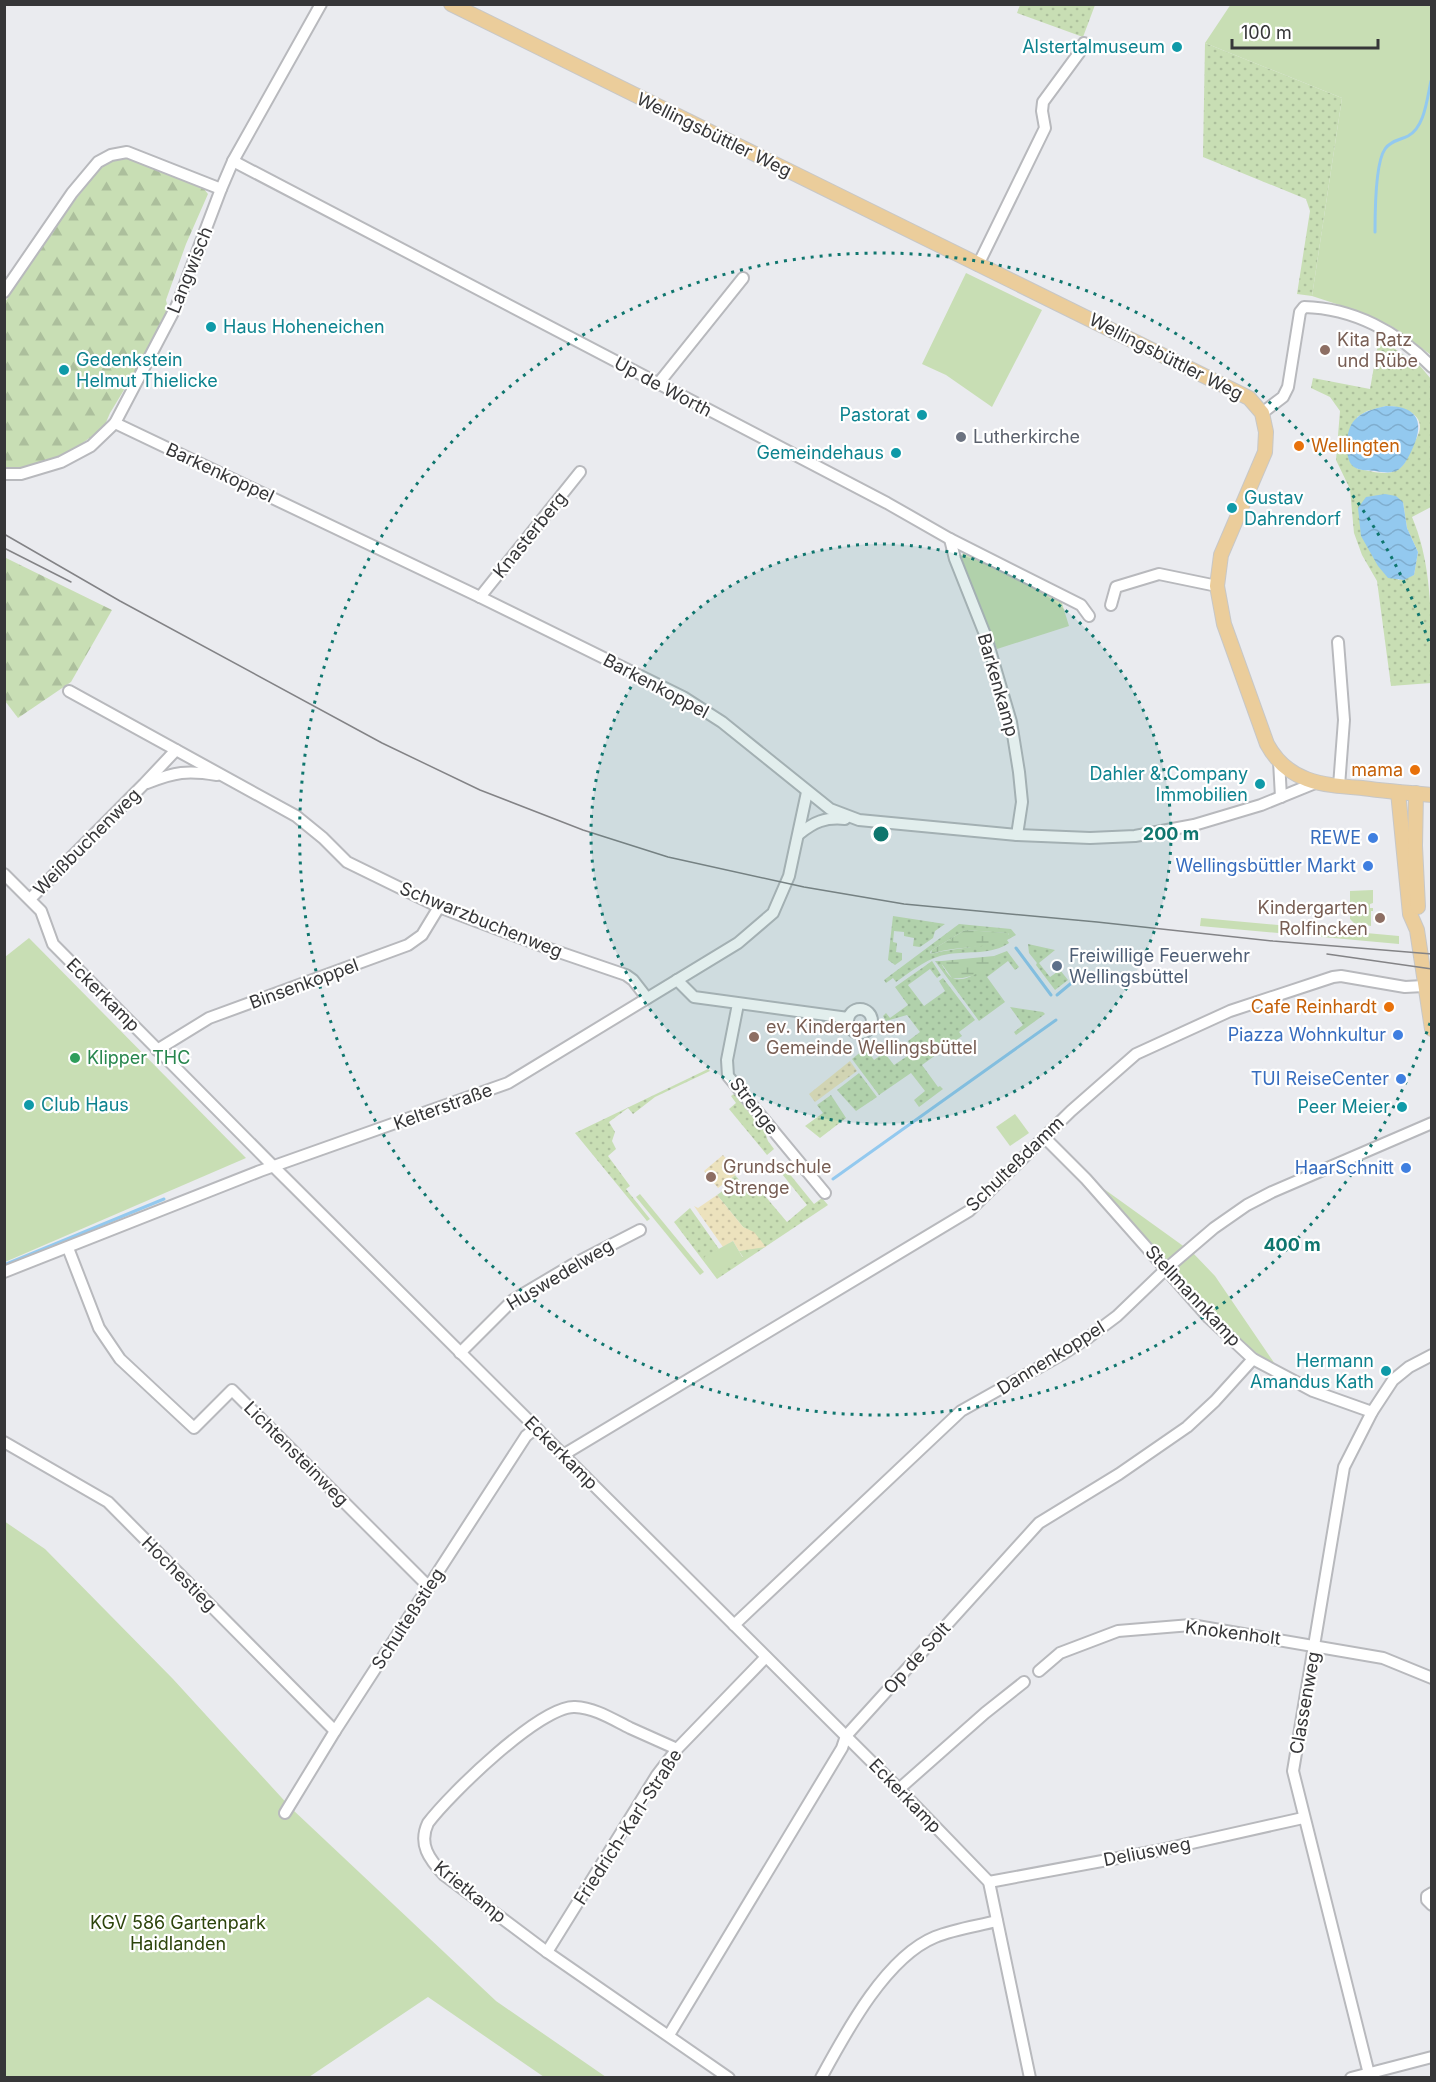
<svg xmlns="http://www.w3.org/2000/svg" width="1436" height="2082" font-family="Inter,sans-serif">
  <defs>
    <pattern id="grass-dots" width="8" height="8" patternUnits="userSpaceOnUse" patternTransform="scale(1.5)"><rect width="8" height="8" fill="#c8deb4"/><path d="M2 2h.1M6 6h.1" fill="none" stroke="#acbf9c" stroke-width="1.8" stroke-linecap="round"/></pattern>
    <pattern id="forest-firs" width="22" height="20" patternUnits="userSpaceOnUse" patternTransform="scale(1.5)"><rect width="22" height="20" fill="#c8deb4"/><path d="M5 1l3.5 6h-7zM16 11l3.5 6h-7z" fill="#acbf9c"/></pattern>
    <pattern id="wetland-marsh" width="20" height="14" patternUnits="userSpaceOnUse" patternTransform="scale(1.5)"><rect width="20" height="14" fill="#c8deb4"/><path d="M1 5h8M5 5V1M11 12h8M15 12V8" fill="none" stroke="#acbf9c"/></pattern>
    <pattern id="sand-dots" width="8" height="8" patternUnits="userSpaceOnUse" patternTransform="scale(1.5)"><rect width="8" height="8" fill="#ece2bd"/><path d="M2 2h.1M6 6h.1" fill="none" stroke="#cbc2a3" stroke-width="1.8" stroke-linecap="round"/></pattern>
    <pattern id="water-waves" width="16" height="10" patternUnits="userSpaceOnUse" patternTransform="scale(1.5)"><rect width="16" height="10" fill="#93c9ef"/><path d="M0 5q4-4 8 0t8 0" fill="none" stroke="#7fadce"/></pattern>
  </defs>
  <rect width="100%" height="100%" fill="#eaebef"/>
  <g fill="url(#grass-dots)" fill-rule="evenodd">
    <polygon points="1057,4 1095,5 1083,37 1017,13 1020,5 1052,6"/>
    <polygon points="1205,43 1342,98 1312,296 1297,294 1310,211 1306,199 1203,157"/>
    <path d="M1379 338 1420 366 1431 379V507L1412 517C1434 569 1431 628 1431 683L1391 686 1377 581 1362 555 1354 533 1350 489 1336 460 1340 411 1330 397 1311 388 1313 378 1370 389ZM1386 406C1398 406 1420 411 1420 427 1420 433 1414 443 1411 449 1408 458 1404 467 1395 471 1384 476 1368 470 1357 469V417L1367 411ZM1403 502 1407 528 1418 552 1414 575 1398 580Z"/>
    <polygon points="893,916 945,924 935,931 933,938 920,947 913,946 914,938 904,936 904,932 894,931 893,942 897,943 896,952 902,953 902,960 895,965 888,960"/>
    <path d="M959 924 1011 929 1016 935 1007 940 1009 943C992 955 968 951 949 954 928 957 913 970 896 982L893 978 886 983 884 980ZM965 930 1007 933 1009 934C1000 947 949 948 931 954L930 952 932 950Z"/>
    <polygon points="1028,944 1055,950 1039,963 1050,977 1060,970 1068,980 1055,990 1036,965 1037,963 1029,953"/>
    <path d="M1007 951 1019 967 1015 970 1008 961 987 977 1005 1002 979 1021 935 961H942V965C944 968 947 974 951 977 965 986 986 966 995 958L994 956Z"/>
    <polygon points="932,961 941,975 937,978 930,969 908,985 924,1006 945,991 939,981 943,978 975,1020 959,1032 962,1036 922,1065 938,1087 940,1086 943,1089 919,1107 914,1100 925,1091 911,1073 879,1095 852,1059 862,1051 858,1046 862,1043 874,1060 881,1055 872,1043 875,1041 894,1065 915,1051 908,1041 920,1032 907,1015 886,1021 883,1016 886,1013 890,1018 908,1005 895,987"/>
    <polygon points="1010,1007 1043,1012 1045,1014 1016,1035 1014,1032 1023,1025"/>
    <polygon points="708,1069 710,1071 655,1097 633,1114 628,1108 609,1122 615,1132 612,1141 616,1149 608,1156 630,1186 626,1189 650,1219 647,1221 575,1133"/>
    <polygon points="859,1073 877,1097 856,1111 837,1090"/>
    <polygon points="734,1094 764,1130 768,1141 774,1149 767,1155 729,1109 736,1103 731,1096"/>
    <polygon points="831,1095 846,1118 820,1138 805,1126 823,1113 817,1105"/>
    <polygon points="789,1168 791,1170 788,1172 814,1204 822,1198 828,1205 717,1279 674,1222 690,1208 719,1249 705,1258 743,1257 739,1251 743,1250 751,1232 743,1227 717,1195 731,1185 728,1181 735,1175 746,1188 754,1183 787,1222 807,1205 782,1174"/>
  </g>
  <g fill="url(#forest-firs)">
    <polygon points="126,158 204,189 208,194 186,244 166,300 168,309 153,342 110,413 104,427 72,451 48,461 25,467 5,468 4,304 41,244 101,167 112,160"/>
    <polygon points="4,557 112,610 71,682 18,718 5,701"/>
  </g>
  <g fill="url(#wetland-marsh)">
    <path d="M965 930 1008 933 1009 936C987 951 955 945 931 954L932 950Z"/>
    <path d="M994 956 997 961C983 971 970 980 952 978L941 963 942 961Z"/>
  </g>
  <g fill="url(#sand-dots)">
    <polygon points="850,1061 857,1071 815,1102 809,1094"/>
    <polygon points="723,1155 737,1171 734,1173 735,1175 718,1188 704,1171"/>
    <polygon points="717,1195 743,1227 754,1232 766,1247 739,1251 733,1241 723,1247 694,1206 698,1208"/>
  </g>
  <g fill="#c8deb4">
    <polygon points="1231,4 1431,5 1431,355 1393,327 1361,312 1312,296 1342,98 1205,43"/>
    <polygon points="966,273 1042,310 992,407 946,375 922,364"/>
    <polygon points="963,553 966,553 1061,600 1069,626 997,649 960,558"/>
    <polygon points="1373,890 1373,903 1370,904 1370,908 1373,908 1373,911 1371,911 1371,926 1354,923 1350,919 1350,891"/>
    <polygon points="1201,918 1399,936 1399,944 1200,926"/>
    <polygon points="29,938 246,1158 5,1262 5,957"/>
    <polygon points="1015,1114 1029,1133 1010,1146 996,1127"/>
    <path d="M1104 1189 1193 1253 1215 1276 1277 1367C1207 1323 1157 1252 1104 1189Z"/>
    <polygon points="640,1194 704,1272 700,1275 636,1197"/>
    <polygon points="733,1241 743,1258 714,1274 704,1257"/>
    <polygon points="4,1521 45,1549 173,1679 292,1809 496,2001 606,2077 544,2077 428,1997 309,2077 5,2077"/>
  </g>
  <g fill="url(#water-waves)">
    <path d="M1386 406C1420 406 1425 424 1411 452 1408 458 1404 466 1398 470 1391 474 1382 472 1375 471 1369 470 1361 471 1356 468 1345 463 1347 445 1348 434 1352 414 1369 410 1386 406Z"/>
    <polygon points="1385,494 1396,496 1403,502 1407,528 1418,552 1414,575 1404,580 1388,578 1378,566 1361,536 1358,508 1366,497"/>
  </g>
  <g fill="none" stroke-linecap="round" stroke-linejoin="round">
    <g stroke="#93c9ef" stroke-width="3">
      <path d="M1375 232C1375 214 1375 163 1385 149 1390 141 1400 140 1408 136 1425 127 1427 98 1431 81"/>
      <polyline points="1016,948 1051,995"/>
      <polyline points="1057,995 1087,970"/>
      <polyline points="833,1179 1056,1020"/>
      <polyline points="4,1265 164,1199"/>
    </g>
    <g stroke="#b8b9bd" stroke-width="14">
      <g id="minor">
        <polyline points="233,161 887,503 950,539 1081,605 1089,616"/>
        <polyline points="978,265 1045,128 1042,111 1043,102 1079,53 1084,43"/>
        <polyline points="4,292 72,193 98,162 111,155 127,152 221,189"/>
        <polyline points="658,384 743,278"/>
        <path d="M1262 413 1283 397 1288 387 1300 312 1304 307C1353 308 1398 332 1432 367"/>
        <polyline points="115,423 480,597 683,697 722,722 830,809 859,820 1017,835 1090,838 1135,836 1194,825 1261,805 1315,783"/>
        <polyline points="4,474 21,474 61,462 91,446 115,423 177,305 221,189 233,161 321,4"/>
        <polyline points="950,539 955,559 986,637 1011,722 1019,772 1022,802 1017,835"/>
        <polyline points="480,597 580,472"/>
        <polyline points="1111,605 1116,587 1159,574 1217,586"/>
        <polyline points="1338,642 1344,720 1339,786"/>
        <polyline points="69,691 296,816 323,838 347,862 439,907 550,949 626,975 633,980 647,998"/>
        <polyline points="1279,761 1281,797"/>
        <path d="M147 783C175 772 187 770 217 775"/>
        <path d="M799 834C814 822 825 817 845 819"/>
        <polyline points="4,874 41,911 53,944 274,1167 899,1789 989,1882 1030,2078"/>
        <polyline points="30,899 144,784 176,750"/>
        <polyline points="677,980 694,997 848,1018"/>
        <polyline points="738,1004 727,1060 728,1076 825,1193"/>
        <circle cx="860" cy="1021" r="12"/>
        <polyline points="157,1050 209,1018 408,945 422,935 439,907"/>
        <polyline points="1045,1138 1086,1179 1209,1318 1253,1359 1313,1391 1372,1412"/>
        <polyline points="68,1248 99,1328 120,1359 194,1428 232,1390 429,1587"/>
        <polyline points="4,1272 260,1171 508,1083 738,943 773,913 789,876 807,792"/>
        <polyline points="460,1353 513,1300 572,1265 640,1230"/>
        <polyline points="4,1442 108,1502 335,1731"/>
        <polyline points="563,1455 969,1211 1071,1111 1136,1054 1230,1011 1333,977 1341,976 1405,987 1424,986"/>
        <polyline points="734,1625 961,1411 1061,1355 1089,1337 1117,1316 1166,1269 1214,1228 1247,1205 1272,1192 1432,1123"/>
        <polyline points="1039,1671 1060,1653 1118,1631 1191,1625 1383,1658 1432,1678"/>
        <path d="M677 1749C661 1742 646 1735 630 1728 612 1719 595 1708 575 1707 541 1705 449 1795 428 1823 418 1844 429 1859 444 1875L547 1952 729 2078"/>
        <polyline points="899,1789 985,1713 1024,1682"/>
        <polyline points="285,1813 335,1731 526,1436 536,1428"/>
        <polyline points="989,1882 1156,1851 1303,1818"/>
        <polyline points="1432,1893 1427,1896 1427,1900 1432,1905"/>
        <polyline points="547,1952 657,1775 677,1749 766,1657"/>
        <polyline points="669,2035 842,1748 846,1736 1039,1523 1119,1474 1187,1427 1215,1401 1253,1359"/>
        <path d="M821 2078C846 2032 886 1957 935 1937 954 1929 977 1926 997 1921"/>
        <polyline points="1351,2078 1432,2057"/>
        <polyline points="1370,2078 1293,1771 1344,1467 1372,1412 1393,1380 1409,1367 1432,1355"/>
      </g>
    </g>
    <g stroke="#c7c7c7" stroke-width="16">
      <g id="major">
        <path d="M451 4 1249 398 1262 413 1266 432 1265 452 1221 555 1217 586 1224 624 1267 744C1288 783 1323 785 1362 788 1385 791 1408 793 1432 795"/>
        <polyline points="1398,792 1410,914 1417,930 1432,1029"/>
        <polyline points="1416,793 1415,846 1418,907"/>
      </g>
    </g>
    <use href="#minor" stroke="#fff" stroke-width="10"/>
    <use href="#major" stroke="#ebcd9b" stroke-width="14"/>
    <g stroke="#838386" stroke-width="1.5">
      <polyline points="4,534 120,601 382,743 480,790 583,830 668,857 804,887 904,904 1097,922 1273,941 1432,954"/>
      <polyline points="4,548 71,582"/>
      <polyline points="1327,954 1432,969"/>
    </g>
  </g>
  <circle cx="881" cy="834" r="290" fill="#0f766e" fill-opacity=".12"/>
  <g fill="none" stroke="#0f766e" stroke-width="3" stroke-dasharray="3 6">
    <circle cx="881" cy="834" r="290"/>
    <path d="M1430 1023A581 581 0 1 1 1430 645"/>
  </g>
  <g fill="#0f9aa8" stroke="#fff" stroke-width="2">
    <circle cx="1177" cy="47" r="6"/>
    <circle cx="211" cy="327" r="6"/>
    <circle cx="64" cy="370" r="6"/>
    <circle cx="922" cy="415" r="6"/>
    <circle cx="896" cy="453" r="6"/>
    <circle cx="1232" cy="508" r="6"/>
    <circle cx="1260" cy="784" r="6"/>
    <circle cx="29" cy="1105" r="6"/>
    <circle cx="1402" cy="1107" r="6"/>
    <circle cx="1386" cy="1371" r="6"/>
  </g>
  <g fill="#8d6e63" stroke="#fff" stroke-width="2">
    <circle cx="1325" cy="350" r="6"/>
    <circle cx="1380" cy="918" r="6"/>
    <circle cx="754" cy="1037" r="6"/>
    <circle cx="711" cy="1177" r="6"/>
  </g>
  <circle fill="#6b7280" stroke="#fff" stroke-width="2" cx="961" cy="437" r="6"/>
  <g fill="#e8710a" stroke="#fff" stroke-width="2">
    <circle cx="1299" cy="446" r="6"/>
    <circle cx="1415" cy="770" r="6"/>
    <circle cx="1389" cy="1007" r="6"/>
  </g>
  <g fill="#3f7fe0" stroke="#fff" stroke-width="2">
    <circle cx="1373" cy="838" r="6"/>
    <circle cx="1368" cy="866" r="6"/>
    <circle cx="1398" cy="1035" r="6"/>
    <circle cx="1401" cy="1079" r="6"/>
    <circle cx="1406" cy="1168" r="6"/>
  </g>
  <circle fill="#5c6f8a" stroke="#fff" stroke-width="2" cx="1057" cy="966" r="6"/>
  <circle fill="#2e9e5b" stroke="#fff" stroke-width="2" cx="75" cy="1058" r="6"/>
  <g text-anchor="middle" stroke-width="4.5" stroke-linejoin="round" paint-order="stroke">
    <g font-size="18" fill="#0d838f" stroke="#fff" text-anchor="end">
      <text x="1165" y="53">Alstertalmuseum</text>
      <text x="223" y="333" text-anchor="start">Haus Hoheneichen</text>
      <text x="76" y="366" text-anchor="start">Gedenkstein<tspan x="76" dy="21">Helmut Thielicke</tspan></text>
      <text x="910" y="421">Pastorat</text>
      <text x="884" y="459">Gemeindehaus</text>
      <text x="1244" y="504" text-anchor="start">Gustav<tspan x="1244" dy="21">Dahrendorf</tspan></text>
      <text x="1248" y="780">Dahler &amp; Company<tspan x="1248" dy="21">Immobilien</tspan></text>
      <text x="41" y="1111" text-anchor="start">Club Haus</text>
      <text x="1390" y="1113">Peer Meier</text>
      <text x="1374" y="1367">Hermann<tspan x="1374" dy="21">Amandus Kath</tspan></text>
    </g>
    <g font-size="18" fill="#363638" stroke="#fff">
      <text transform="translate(714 135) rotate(26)" y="6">Wellingsbüttler Weg</text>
      <text transform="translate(190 270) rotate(-68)" y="6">Langwisch</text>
      <text transform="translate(1166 357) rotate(27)" y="6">Wellingsbüttler Weg</text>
      <text transform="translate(663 387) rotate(28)" y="6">Up de Worth</text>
      <text transform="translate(220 473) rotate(25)" y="6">Barkenkoppel</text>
      <text transform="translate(530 535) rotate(-51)" y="6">Knasterberg</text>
      <text transform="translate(998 685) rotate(74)" y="6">Barkenkamp</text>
      <text transform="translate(656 686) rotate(28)" y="6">Barkenkoppel</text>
      <text transform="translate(87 842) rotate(-45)" y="6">Weißbuchenweg</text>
      <text transform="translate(481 920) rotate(22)" y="6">Schwarzbuchenweg</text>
      <text transform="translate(304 984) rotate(-20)" y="6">Binsenkoppel</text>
      <text transform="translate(103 995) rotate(45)" y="6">Eckerkamp</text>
      <text transform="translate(754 1106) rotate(52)" y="6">Strenge</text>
      <text transform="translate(443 1107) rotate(-20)" y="6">Kelterstraße</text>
      <text transform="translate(1015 1164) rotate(-44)" y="6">Schulteßdamm</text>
      <text transform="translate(560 1275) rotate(-31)" y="6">Huswedelweg</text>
      <text transform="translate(1193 1296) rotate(47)" y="6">Stellmannkamp</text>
      <text transform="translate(1051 1358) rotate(-32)" y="6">Dannenkoppel</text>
      <text transform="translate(561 1453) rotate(45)" y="6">Eckerkamp</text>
      <text transform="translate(296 1454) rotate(45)" y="6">Lichtensteinweg</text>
      <text transform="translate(179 1574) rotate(45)" y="6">Hochestieg</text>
      <text transform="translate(408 1619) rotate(-57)" y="6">Schulteßstieg</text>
      <text transform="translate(1233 1633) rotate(7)" y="6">Knokenholt</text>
      <text transform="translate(917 1658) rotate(-48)" y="6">Op de Solt</text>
      <text transform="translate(1305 1703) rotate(-80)" y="6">Classenweg</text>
      <text transform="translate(905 1796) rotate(46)" y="6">Eckerkamp</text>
      <text transform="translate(628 1827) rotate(-57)" y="6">Friedrich-Karl-Straße</text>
      <text transform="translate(1147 1852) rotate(-11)" y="6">Deliusweg</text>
      <text transform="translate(470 1892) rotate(39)" y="6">Krietkamp</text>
    </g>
    <g font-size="18" fill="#785e54" stroke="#fff" text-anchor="start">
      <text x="1337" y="346">Kita Ratz<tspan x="1337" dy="21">und Rübe</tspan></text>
      <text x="1368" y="914" text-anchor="end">Kindergarten<tspan x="1368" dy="21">Rolfincken</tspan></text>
      <text x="766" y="1033">ev. Kindergarten<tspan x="766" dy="21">Gemeinde Wellingsbüttel</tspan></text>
      <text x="723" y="1173">Grundschule<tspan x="723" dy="21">Strenge</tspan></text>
    </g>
    <g font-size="18" fill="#5b616d" stroke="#fff" text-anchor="start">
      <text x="973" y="443">Lutherkirche</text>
    </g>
    <g font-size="18" fill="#c56008" stroke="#fff" text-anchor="end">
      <text x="1311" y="452" text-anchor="start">Wellingten</text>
      <text x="1403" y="776">mama</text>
      <text x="1377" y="1013">Cafe Reinhardt</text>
    </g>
    <g font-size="18" fill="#366cbe" stroke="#fff" text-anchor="end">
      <text x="1361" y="844">REWE</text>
      <text x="1356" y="872">Wellingsbüttler Markt</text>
      <text x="1386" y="1041">Piazza Wohnkultur</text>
      <text x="1389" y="1085">TUI ReiseCenter</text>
      <text x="1394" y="1174">HaarSchnitt</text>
    </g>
    <g font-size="18" fill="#4e5e75" stroke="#fff" text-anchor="start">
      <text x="1069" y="962">Freiwillige Feuerwehr<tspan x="1069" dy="21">Wellingsbüttel</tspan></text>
    </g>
    <g font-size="18" fill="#27864d" stroke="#fff" text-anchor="start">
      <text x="87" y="1064">Klipper THC</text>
    </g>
    <g font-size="18" fill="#2c440b" stroke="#fff">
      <text x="178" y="1929">KGV 586 Gartenpark<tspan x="178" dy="21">Haidlanden</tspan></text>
    </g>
  </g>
  <circle cx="881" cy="834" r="9" fill="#0f766e" stroke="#fff" stroke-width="3"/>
  <g font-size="18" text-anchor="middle" font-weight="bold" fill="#0f766e" stroke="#fff" stroke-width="4.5" stroke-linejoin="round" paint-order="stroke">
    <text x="1171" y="840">200 m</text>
    <text x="1292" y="1251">400 m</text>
  </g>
  <rect width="1436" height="2082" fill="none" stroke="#363638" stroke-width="12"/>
  <path d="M1232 39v9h146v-9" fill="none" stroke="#363638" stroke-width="3"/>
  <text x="1241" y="39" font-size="18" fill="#363638" stroke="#ffffff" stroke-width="4.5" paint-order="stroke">100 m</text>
</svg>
